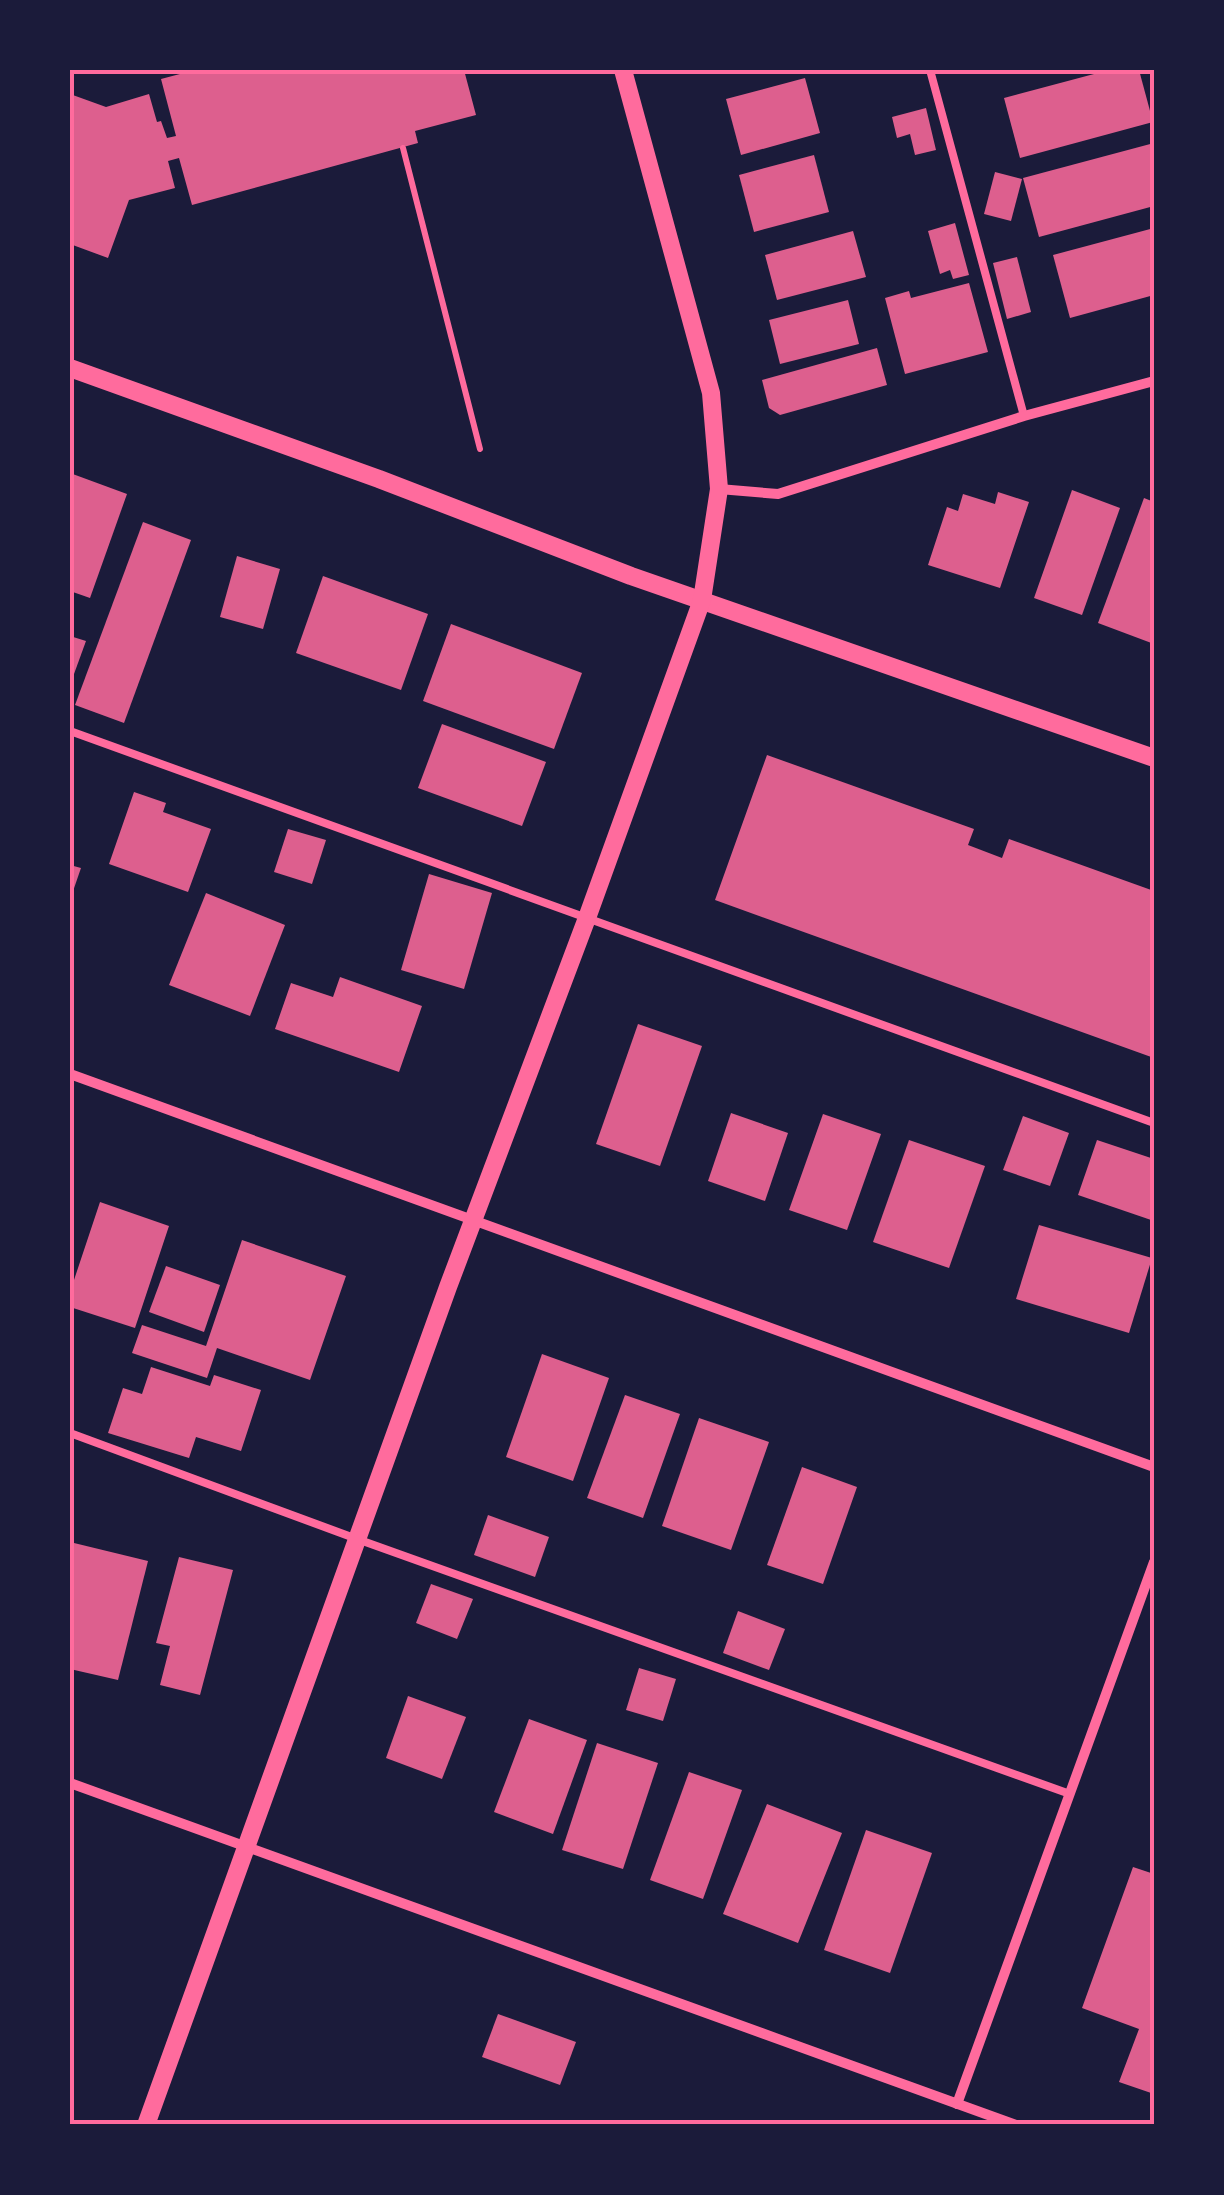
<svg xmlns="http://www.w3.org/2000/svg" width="1224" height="2195" font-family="Montserrat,sans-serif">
  <rect width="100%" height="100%" fill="#1b1b3a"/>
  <g fill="#dd5f8e">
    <polygon points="195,70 447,70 448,73 464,70 476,115 415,131 418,143 192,205 179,158 168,161 175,188 129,200 108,258 70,244 70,94 106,107 149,94 157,122 161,121 167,138 176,136 161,79"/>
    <polygon points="1109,70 1139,70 1153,122 1020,158 1004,98"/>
    <polygon points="805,78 820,133 741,155 726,99"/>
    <polygon points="926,108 936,150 915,155 910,134 897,138 892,117"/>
    <polygon points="1154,143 1154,206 1039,237 1023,178"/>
    <polygon points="814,155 829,212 754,232 739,175"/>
    <polygon points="995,172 1022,179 1011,221 984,214"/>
    <polygon points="955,223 969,275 953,279 950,270 940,274 928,231"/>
    <polygon points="1154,228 1154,295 1070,318 1053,255"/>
    <polygon points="853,231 866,277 777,300 765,255"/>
    <polygon points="1017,257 1031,312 1007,319 993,263"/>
    <polygon points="969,283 988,352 905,374 885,298 909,291 911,298"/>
    <polygon points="848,300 859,344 780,364 769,320"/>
    <polygon points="877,348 887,385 780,415 769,408 762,380"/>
    <polygon points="70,473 127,494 90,598 70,591"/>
    <polygon points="1072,490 1120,508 1082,615 1034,598"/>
    <polygon points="998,492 1029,502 1000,588 928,565 947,507 958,511 963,494 995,504"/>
    <polygon points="1144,498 1154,502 1154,644 1098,623"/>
    <polygon points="143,522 191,540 124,723 75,705"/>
    <polygon points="237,556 280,569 263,629 220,617"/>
    <polygon points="323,576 428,614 401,690 296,653"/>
    <polygon points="451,624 582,673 554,749 423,701"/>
    <polygon points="70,636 86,641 70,685"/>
    <polygon points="442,724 546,762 522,826 418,788"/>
    <polygon points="767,755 974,829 968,845 1002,858 1009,839 1154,891 1154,1058 715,900"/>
    <polygon points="134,792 166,803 163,812 211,829 188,892 109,864"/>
    <polygon points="288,829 326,840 312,884 274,872"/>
    <polygon points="70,865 81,868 71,897 70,897"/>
    <polygon points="429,874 492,893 464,989 401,970"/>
    <polygon points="206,893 285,925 250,1016 169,985"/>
    <polygon points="340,977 422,1006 399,1072 275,1029 291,983 333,997"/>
    <polygon points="638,1024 702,1046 660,1166 596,1144"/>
    <polygon points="731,1113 788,1133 765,1201 708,1181"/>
    <polygon points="823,1114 881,1134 847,1230 789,1210"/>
    <polygon points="1023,1116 1069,1133 1050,1186 1003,1170"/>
    <polygon points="909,1140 985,1166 949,1268 873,1242"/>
    <polygon points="1097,1140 1154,1159 1154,1221 1078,1195"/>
    <polygon points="100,1202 169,1226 135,1328 70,1307 70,1292"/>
    <polygon points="1039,1225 1152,1258 1129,1333 1016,1299"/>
    <polygon points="242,1240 346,1276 310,1380 217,1348 207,1378 132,1353 142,1325 206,1346"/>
    <polygon points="166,1266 220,1285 204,1332 149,1312"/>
    <polygon points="542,1354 609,1378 573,1481 506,1457"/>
    <polygon points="151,1367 210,1386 214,1375 261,1390 241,1451 196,1437 189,1458 108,1433 123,1388 142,1394"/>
    <polygon points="625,1395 680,1414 643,1518 587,1498"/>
    <polygon points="699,1418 769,1442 731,1550 662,1526"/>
    <polygon points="802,1467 857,1487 823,1584 767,1565"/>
    <polygon points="488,1515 549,1537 535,1577 474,1555"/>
    <polygon points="74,1543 148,1561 118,1680 70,1669 70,1558"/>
    <polygon points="179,1557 233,1570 200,1695 160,1685 170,1646 156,1643"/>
    <polygon points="431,1584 473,1599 457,1639 416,1623"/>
    <polygon points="738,1611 785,1629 769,1670 723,1653"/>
    <polygon points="639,1668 676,1679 663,1721 626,1710"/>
    <polygon points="408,1696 466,1717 442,1779 386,1758"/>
    <polygon points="529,1719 587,1740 553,1834 494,1812"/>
    <polygon points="597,1743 658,1763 623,1869 562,1850"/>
    <polygon points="689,1772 742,1790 703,1899 650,1880"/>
    <polygon points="767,1804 842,1833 798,1943 723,1914"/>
    <polygon points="866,1830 932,1853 890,1973 824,1950"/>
    <polygon points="1133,1867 1154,1874 1154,2094 1119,2082 1139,2029 1082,2008"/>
    <polygon points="498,2014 576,2042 560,2085 482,2057"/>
  </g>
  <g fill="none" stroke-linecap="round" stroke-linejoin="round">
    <polyline stroke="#ff6b9d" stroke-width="6" points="403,148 480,449"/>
    <g stroke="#ff6b9d" stroke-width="8">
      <polyline points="930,70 1024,416"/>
      <polyline points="70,731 1154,1123"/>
      <polyline points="70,1433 357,1539 1070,1794"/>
    </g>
    <g stroke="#ff6b9d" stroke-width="10">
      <polyline points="719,489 778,494 1024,416 1154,381"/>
      <polyline points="70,1074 1154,1467"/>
      <polyline points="70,1783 1016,2125"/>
      <polyline points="957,2104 1154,1562"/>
    </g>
    <g stroke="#ff6b9d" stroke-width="18">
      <polyline points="70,368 379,479 631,576 1154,758"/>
      <polyline points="146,2125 448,1287 587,918 702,600 719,489 711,393 623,70"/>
    </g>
  </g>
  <rect width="1224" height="2195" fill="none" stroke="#1b1b3a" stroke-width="145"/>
  <rect x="72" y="72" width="1080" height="2050" fill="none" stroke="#ff6b9d" stroke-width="4"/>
</svg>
